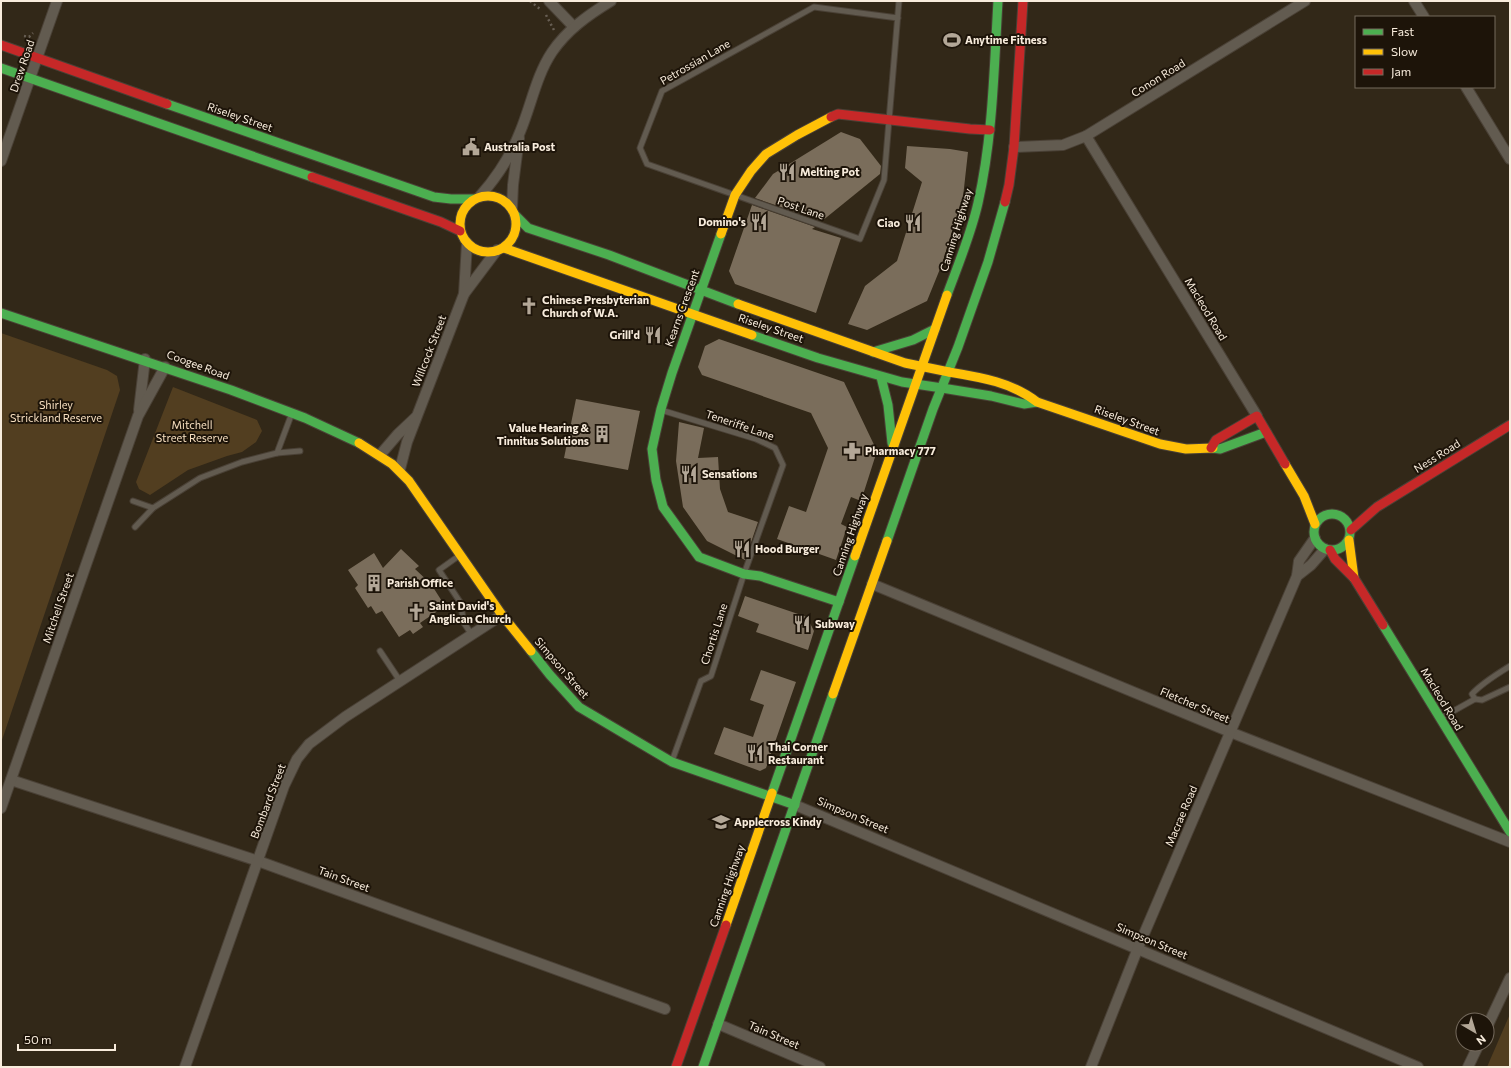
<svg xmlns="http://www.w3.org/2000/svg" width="1511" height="1068" font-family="Commissioner,sans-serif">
  <rect width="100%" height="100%" fill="#322818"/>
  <g fill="#523e20">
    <polygon points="1,333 107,370 117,376 120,390 1,743"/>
    <polygon points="173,387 257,420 262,431 256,442 242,452 227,456 188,470 150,495 139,489 136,482"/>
    <polygon points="1510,1014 1510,1067 1487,1067"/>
  </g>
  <g fill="#7a6d5b">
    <polygon points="841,132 860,139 881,166 880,174 822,221 755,198 773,174"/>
    <polygon points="907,146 950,149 968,152 963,197 942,264 927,301 867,330 848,324 865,286 897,261 922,182 905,168"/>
    <polygon points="752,205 815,227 812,229 841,238 816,313 735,284 729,271"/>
    <polygon points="719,339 844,382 877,451 861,501 851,497 841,524 847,527 836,560 777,539 789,506 806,512 828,448 811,413 702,375 698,367 705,346"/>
    <polygon points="576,399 640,411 628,470 564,458"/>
    <polygon points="679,422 704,428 698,458 718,457 720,489 728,512 758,522 745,560 707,541 683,507 676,461"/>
    <polygon points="401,549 419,566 415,569 431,584 445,606 420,623 423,627 413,634 410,630 399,637 382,611 376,614 371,606 368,608 355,588 358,585 348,570 374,553 383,568"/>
    <polygon points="745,596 807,617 814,631 808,650 756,632 759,624 738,616"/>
    <polygon points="761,670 796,682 766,768 760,771 714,754 724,727 753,737 764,705 750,700"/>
  </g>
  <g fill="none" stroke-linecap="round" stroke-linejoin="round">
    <g stroke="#4a4136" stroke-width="7">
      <g id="lane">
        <polyline points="898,18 814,7 662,91 640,148 647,164 860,239 884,180 899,1"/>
        <polyline points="661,410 756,439 775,448 783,465 744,574 711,676 701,681 672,761"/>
        <polyline points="277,453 300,451"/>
        <polyline points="133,501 153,508 200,478 242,462 277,453 292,413"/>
        <polyline points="135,527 153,508"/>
        <polyline points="460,555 439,570 460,602 464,623 472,635"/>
        <polyline points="380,651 400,681"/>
        <path d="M1475 699 1472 694C1482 683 1497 674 1510 666"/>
        <polyline points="1441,718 1475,699 1482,700 1510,687"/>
      </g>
    </g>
    <g stroke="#4a4136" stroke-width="12">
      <g id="street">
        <polyline points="549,1 574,27"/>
        <polyline points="1414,1 1424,17"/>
        <polyline points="1466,87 1510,159"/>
        <polyline points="1086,136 1257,416"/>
        <polyline points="1014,147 1063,145 1086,136 1305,1"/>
        <polyline points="1,161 57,1"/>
        <path d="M480 196C496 178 511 155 520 132 531 106 536 76 552 52 567 30 588 15 611 1"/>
        <polyline points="512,208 513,185 519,138"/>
        <polyline points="464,294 467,243"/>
        <polyline points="139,410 145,359"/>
        <polyline points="380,455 398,434 416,417"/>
        <polyline points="400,469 407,442 464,294 497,250"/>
        <polyline points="1297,576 1311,565 1325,549"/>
        <polyline points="872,584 1230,732 1510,842"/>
        <polyline points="11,780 258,861 665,1009"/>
        <polyline points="795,805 1418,1067"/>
        <polyline points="1,808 138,416 165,367"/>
        <polyline points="718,1024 820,1067"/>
        <polyline points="1487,1027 1510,978"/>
        <polyline points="185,1067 284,786 297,759 309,744 345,717 502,615"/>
        <polyline points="1091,1067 1138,948 1297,576 1299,561 1315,538"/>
        <polyline points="1468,1067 1479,1044"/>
      </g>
    </g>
    <g stroke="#4a4136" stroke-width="11">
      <g id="fast">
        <polyline points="1,68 312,177"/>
        <polyline points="167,104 434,197 451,199 474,199"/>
        <polyline points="516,216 528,228 609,255 738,304"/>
        <polyline points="721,234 672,373 661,409 652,449 656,480 663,507 699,557 744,574 760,576 839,602"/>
        <path d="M947 295C958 265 971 234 978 203 993 137 994 68 998 1"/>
        <polyline points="1,313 231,390 305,418 359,443"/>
        <polyline points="752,335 818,358 902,382 942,388"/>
        <polyline points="873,352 913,340 935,329"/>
        <polyline points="881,377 888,405 892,443"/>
        <polyline points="942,388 991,396 1024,404 1037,402"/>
        <polyline points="1213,448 1220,449 1266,432"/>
        <circle cx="1332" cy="532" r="18"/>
        <polyline points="887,541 933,409 958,347 988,262 1005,202"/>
        <polyline points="1383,625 1510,832"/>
        <polyline points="531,651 550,675 579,707 672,762 795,805"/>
        <polyline points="772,793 855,556"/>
        <polyline points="703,1067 833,694"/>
      </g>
    </g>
    <g stroke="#4a4136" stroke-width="11">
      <g id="slow">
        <circle cx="488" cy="224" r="28"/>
        <polyline points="721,234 735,195 751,171 766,154 797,135 831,117"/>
        <polyline points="504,248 752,335"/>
        <polyline points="738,304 905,363 949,372"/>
        <path d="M949 372C979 377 1012 382 1037 402L1160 444 1186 449 1213 448"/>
        <polyline points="359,443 392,464 409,481 502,615 531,651"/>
        <polyline points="1285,464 1304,496 1315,524"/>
        <polyline points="1349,540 1354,578"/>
        <polyline points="855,556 947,295"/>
        <polyline points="833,694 887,541"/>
        <polyline points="726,925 772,793"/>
      </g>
    </g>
    <g stroke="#4a4136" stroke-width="11">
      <g id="jam">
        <polyline points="1,45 167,104"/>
        <polyline points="831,117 838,114 970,129 990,130"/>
        <polyline points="312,177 441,222 460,231"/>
        <polyline points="1005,202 1009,185 1014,147 1023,1"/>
        <polyline points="1211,448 1216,440 1257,416 1285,464"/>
        <polyline points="1351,530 1377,507 1510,425"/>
        <polyline points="1330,550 1335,559 1354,578 1383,625"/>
        <polyline points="676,1067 726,925"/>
      </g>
    </g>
    <g stroke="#685f54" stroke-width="2.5" stroke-dasharray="2 3" stroke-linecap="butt">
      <polyline points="530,1 540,9"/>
      <polyline points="546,15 555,32"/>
      <polyline points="24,36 29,37 33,33"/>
    </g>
    <use href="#lane" stroke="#625b50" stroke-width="5"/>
    <use href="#street" stroke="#625b50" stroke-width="10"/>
    <use href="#fast" stroke="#4caf50" stroke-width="9"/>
    <use href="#slow" stroke="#ffc107" stroke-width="9"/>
    <use href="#jam" stroke="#c62828" stroke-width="9"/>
  </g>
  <defs>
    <g id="stadium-bare" transform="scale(1.38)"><path d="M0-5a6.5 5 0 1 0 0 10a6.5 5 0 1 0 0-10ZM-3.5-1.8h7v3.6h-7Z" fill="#b3a797" stroke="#1d1409" stroke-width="2.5" paint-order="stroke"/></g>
    <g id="civic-bare" transform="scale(1.38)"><path d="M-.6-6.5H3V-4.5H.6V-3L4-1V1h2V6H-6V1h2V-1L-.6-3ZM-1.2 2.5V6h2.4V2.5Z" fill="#b3a797" stroke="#1d1409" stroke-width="2.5" paint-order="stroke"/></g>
    <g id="restaurant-bare" transform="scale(1.38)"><path d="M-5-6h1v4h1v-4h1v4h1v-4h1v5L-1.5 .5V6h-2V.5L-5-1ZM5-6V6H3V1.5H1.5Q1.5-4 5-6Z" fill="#b3a797" stroke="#1d1409" stroke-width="2.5" paint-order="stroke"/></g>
    <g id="church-bare" transform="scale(1.38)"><path d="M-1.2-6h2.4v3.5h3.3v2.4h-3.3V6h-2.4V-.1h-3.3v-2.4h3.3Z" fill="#b3a797" stroke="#1d1409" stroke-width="2.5" paint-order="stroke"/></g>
    <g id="building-bare" transform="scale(1.38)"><path d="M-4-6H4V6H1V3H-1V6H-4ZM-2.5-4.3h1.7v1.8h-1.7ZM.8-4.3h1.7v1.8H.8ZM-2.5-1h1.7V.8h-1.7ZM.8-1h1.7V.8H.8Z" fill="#b3a797" stroke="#1d1409" stroke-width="2.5" paint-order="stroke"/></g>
    <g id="pharmacy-bare" transform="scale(1.38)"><path d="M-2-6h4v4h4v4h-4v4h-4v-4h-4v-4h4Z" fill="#b3a797" stroke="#1d1409" stroke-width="2.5" paint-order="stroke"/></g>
    <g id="school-bare" transform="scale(1.38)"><path d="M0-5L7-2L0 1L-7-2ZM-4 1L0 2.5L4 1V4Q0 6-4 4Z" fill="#b3a797" stroke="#1d1409" stroke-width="2.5" paint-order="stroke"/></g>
  </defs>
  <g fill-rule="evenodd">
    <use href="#stadium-bare" x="952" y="40"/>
    <use href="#civic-bare" x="471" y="147"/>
    <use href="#restaurant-bare" x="787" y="172"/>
    <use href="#restaurant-bare" x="759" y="222"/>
    <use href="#restaurant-bare" x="913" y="223"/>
    <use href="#church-bare" x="529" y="306"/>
    <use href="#restaurant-bare" x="653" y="335"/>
    <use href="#building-bare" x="602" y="434"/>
    <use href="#pharmacy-bare" x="852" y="451"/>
    <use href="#restaurant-bare" x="689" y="474"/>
    <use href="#restaurant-bare" x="742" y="549"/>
    <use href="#building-bare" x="374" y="583"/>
    <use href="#church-bare" x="416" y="612"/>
    <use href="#restaurant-bare" x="802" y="624"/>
    <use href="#restaurant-bare" x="755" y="753"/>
    <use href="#school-bare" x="721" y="822"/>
  </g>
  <g text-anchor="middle" stroke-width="4" stroke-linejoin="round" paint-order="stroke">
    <g font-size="11" font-weight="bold" fill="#f8ecdc" stroke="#1d1409" text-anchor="start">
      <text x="965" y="44">Anytime Fitness</text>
      <text x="484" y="151">Australia Post</text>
      <text x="800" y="176">Melting Pot</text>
      <text x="746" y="226" text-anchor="end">Domino's</text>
      <text x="900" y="227" text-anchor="end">Ciao</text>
      <text x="542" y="304">Chinese Presbyterian<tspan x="542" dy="13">Church of W.A.</tspan></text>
      <text x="640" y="339" text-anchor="end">Grill'd</text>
      <text x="589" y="432" text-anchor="end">Value Hearing &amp;<tspan x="589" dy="13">Tinnitus Solutions</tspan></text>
      <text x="865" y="455">Pharmacy 777</text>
      <text x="702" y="478">Sensations</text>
      <text x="755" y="553">Hood Burger</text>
      <text x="387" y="587">Parish Office</text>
      <text x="429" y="610">Saint David's<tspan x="429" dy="13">Anglican Church</tspan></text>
      <text x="815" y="628">Subway</text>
      <text x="768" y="751">Thai Corner<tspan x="768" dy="13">Restaurant</tspan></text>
      <text x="734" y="826">Applecross Kindy</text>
    </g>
    <g font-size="11" fill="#f8ecdc" stroke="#1d1409">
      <text transform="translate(695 62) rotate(-30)" y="4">Petrossian Lane</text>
      <text transform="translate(22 66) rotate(-71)" y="4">Drew Road</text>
      <text transform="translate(1158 78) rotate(-32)" y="4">Conon Road</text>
      <text transform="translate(240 117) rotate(19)" y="4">Riseley Street</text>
      <text transform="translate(801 208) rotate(19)" y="4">Post Lane</text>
      <text transform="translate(956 230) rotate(-73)" y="4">Canning Highway</text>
      <text transform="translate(682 308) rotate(-70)" y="4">Kearns Crescent</text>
      <text transform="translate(1206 309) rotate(59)" y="4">Macleod Road</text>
      <text transform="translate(771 328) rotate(19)" y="4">Riseley Street</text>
      <text transform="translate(429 351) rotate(-69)" y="4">Willcock Street</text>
      <text transform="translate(198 365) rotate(20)" y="4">Coogee Road</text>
      <text transform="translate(1127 420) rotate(20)" y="4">Riseley Street</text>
      <text transform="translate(740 425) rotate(19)" y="4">Teneriffe Lane</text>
      <text transform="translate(1437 456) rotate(-32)" y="4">Ness Road</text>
      <text transform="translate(850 535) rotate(-71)" y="4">Canning Highway</text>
      <text transform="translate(58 608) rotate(-71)" y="4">Mitchell Street</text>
      <text transform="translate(714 634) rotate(-72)" y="4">Chortis Lane</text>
      <text transform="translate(562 668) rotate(49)" y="4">Simpson Street</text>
      <text transform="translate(1442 699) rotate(59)" y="4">Macleod Road</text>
      <text transform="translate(1195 705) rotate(23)" y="4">Fletcher Street</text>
      <text transform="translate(268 801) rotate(-69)" y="4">Bombard Street</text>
      <text transform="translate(853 815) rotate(23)" y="4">Simpson Street</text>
      <text transform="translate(1181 816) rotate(-67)" y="4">Macrae Road</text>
      <text transform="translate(344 879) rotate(20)" y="4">Tain Street</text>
      <text transform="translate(727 886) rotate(-71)" y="4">Canning Highway</text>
      <text transform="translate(1152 941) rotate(23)" y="4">Simpson Street</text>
      <text transform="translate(774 1035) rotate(23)" y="4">Tain Street</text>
    </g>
    <g font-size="11" fill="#f8e0c1" stroke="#1d1409">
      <text x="56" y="409">Shirley<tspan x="56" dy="13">Strickland Reserve</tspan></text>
      <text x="192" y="429">Mitchell<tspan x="192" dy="13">Street Reserve</tspan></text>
    </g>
  </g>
  <rect width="1511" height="1068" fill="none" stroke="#f8ecdc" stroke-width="4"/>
  <rect x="1355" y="16" width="140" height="72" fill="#1d1409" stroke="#756a5d"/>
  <rect x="1363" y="29" width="20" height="6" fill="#4caf50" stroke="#756a5d"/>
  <text x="1391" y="36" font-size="12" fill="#f8ecdc">Fast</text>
  <rect x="1363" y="49" width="20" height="6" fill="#ffc107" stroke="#756a5d"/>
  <text x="1391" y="56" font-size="12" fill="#f8ecdc">Slow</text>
  <rect x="1363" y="69" width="20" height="6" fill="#c62828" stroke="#756a5d"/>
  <text x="1391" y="76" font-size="12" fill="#f8ecdc">Jam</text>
  <g transform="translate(1475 1032) rotate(142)"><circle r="19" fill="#1d1409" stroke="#756a5d"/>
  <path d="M0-3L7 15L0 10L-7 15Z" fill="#b3a797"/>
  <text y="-6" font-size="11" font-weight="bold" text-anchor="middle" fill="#f8ecdc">N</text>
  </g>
  <path d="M18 1044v6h97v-6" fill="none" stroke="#f8ecdc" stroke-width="2"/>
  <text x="24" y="1044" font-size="12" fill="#f8ecdc" stroke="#1d1409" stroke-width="3" paint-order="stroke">50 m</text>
</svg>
